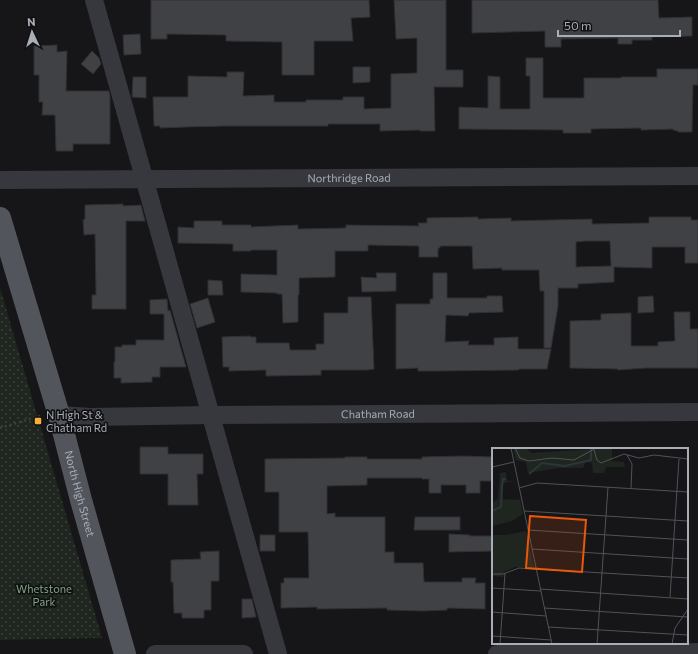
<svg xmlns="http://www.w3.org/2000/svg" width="698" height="654" font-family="Commissioner,sans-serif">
  <defs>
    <pattern id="grass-dots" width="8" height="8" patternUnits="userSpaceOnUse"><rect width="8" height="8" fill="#1e261f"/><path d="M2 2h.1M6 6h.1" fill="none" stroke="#3c433d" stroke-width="1.8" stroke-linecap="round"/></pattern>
  </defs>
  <rect width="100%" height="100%" fill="#161618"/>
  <polygon fill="url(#grass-dots)" points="0,288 102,638 0,640"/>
  <g fill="#404145" stroke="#303034" fill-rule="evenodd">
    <polygon points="151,0 369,0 370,17 351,18 353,41 314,41 314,75 282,75 282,42 226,41 226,35 167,34 167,39 151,39"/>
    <polygon points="394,0 446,0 446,70 463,70 463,87 434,87 435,131 420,131 420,130 380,131 380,124 328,124 328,126 225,126 186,127 160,128 160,126 154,126 153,97 188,97 188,76 227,77 227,72 244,72 243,96 274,95 274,102 306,102 306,100 343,100 343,97 364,97 364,109 391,108 391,74 417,73 417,38 396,39"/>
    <polygon points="472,0 658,0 659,18 692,17 692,36 652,37 652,40 632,40 632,44 618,44 618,38 561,39 561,47 545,47 545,31 472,33"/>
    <polygon points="140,34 141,54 124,55 123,35"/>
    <polygon points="57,45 57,52 67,51 66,91 109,91 110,96 110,144 73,144 73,151 56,151 55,115 42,115 43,102 39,102 39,75 34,75 34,46"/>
    <polygon points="92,51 99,58 101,64 93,74 81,64"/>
    <polygon points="526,58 543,58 543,98 584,98 584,78 621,78 621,77 657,77 657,69 698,69 698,85 693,85 692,132 678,132 678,131 673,130 673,129 641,130 641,128 591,129 591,133 563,133 563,130 459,129 459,107 488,108 488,76 500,77 500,109 530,109 530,76 526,76"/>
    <polygon points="353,67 370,67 370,82 353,83"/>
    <polygon points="133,77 146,77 146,98 132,97"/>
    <polygon points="123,204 123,206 141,205 145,221 126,221 126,309 92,309 92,295 96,295 95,234 84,235 83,220 85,219 85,205"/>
    <path d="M478 217V219L511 218V221L592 219V224L649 223V217H691V220H698V263H685V247H652V268L614 267V282L578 284V288H558V306L551 348H544V291H540L539 270H502V268L473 269 472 246H440V248H438V257H419V246L368 245V251H335V277L299 278V295H298V322L283 323 282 294H277V293L241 292V274L277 275V250H251V251H233V244L178 243V227L194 228V221H222V225H251V227L298 225V229L346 228V225L419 226 418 223H427V218ZM585 241H610L611 266 576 267V242Z"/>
    <polygon points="376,273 396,273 396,291 362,292 361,277 377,278"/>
    <polygon points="433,273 447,273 447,298 487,298 487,296 502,296 503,312 469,313 468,316 446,315 445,342 469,341 468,345 494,345 494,338 518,337 518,349 551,349 547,369 519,369 519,370 441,371 418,371 418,368 396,369 396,304 430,304 430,299 433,299"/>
    <polygon points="208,280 222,281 223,295 208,295"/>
    <polygon points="653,296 654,312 638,313 638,297"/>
    <polygon points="348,297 371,297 374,369 367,370 321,370 321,375 266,376 266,370 229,371 229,367 223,367 222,337 250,336 250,337 256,337 256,343 289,343 290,350 316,350 316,344 324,344 324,313 348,313"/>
    <polygon points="208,298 215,322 197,328 190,304"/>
    <polygon points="167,299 168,311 170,310 186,367 160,367 160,377 152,377 152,382 121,383 121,378 114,378 114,362 115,362 115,347 122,347 122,345 136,345 136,340 164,340 164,314 150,314 150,300"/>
    <polygon points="674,312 690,312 690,329 698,329 698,368 646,368 618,370 618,369 570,368 570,321 601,320 601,314 631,313 631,346 658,346 658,342 675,341"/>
    <polygon points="140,447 168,447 168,454 203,454 203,474 197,474 198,505 168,505 168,474 140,474"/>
    <polygon points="462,456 493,457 493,481 480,481 480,493 466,493 466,485 441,485 441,493 429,493 429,479 422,479 422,478 367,478 367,485 327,486 327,514 335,513 335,517 385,517 385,552 394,552 394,563 423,563 424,582 462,582 462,578 476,578 475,583 485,583 485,609 447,608 447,610 423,611 387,610 387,608 317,609 317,607 281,608 281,583 284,583 284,578 309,578 308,532 279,532 279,492 265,492 265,459 345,458 345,457 367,457 367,459 422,459 422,457"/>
    <polygon points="415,517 460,517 460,530 414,530"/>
    <polygon points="449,534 470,535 470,536 493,536 493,551 449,552"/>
    <rect x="260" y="535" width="15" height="16"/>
    <polygon points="219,551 219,581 211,581 211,610 204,610 204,618 182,618 182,613 174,613 173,582 171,582 171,560 201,559 200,552"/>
    <polygon points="242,599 252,599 256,617 242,618"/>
  </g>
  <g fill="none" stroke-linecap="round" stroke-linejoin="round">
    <polyline stroke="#3d3f44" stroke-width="2.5" stroke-dasharray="2 3" stroke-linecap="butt" points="0,428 40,416"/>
    <g stroke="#37383d" stroke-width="18">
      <polyline points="94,0 278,654"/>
      <path id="s1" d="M0 180 698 176"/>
      <path id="s2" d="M59 415 91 417 211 415 698 412"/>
      <polyline points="155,654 244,654"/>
      <polyline points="497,654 698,652"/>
    </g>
    <path stroke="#53555c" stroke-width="22" id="s3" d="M0 218 59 415 81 500 125 654"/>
  </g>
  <rect fill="#f2b134" stroke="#111113" stroke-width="1.5" x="34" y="417" width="8" height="8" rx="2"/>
  <g text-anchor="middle" stroke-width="3.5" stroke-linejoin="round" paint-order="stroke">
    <g font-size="11" fill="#a8adb8" stroke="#111113">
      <text dy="4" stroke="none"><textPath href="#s1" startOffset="349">Northridge Road</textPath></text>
      <text dy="4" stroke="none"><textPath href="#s2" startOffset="319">Chatham Road</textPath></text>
      <text dy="4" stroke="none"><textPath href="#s3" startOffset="287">North High Street</textPath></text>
    </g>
    <g font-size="11" fill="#a8adb8" stroke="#111113" text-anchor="start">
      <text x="46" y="419">N High St &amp;<tspan x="46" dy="13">Chatham Rd</tspan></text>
    </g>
    <g font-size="11" fill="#7fa381" stroke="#111113">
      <text x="44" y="593">Whetstone<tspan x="44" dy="13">Park</tspan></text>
    </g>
  </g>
  <g transform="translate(492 448)">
    <rect width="196" height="196" fill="#161618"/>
    <path d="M34 83 42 119H23L12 124 11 129 0 128V87H13Z" fill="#1e261f"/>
    <path d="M21 0H34L39 5 120 0V13L132 14 133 19H114L112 25H101L100 15 94 14 91 20H67L36 25 34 14 24 12ZM14 24 15 33H24L10 35 11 51 28 52 31 66 20 73 0 78V55L6 51 8 25Z" fill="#1e261f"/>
    <path d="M0 87H4L6 124 0 123Z" fill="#1e261f"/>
    <path fill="none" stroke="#2c353c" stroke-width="2" d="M37 26 50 15 73 18 99 12V0M0 63 9 59 10 39 11 31H14"/>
    <path fill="none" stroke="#505258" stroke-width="1" d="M19 0 60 196M23 0 28 10 37 13 60 10 82 12 104 0M102 2 105 12 109 15 132 6 147 10 162 7 196 11M135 7 140 16 139 40M0 19 22 14M27 40 45 35 196 44M32 63 196 73M36 82 196 92M40 101 196 111M0 126H11L27 120 196 130M0 140 49 143M48 141 196 151M178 149 187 11M52 160 196 169M0 164 54 168M56 179 196 187M0 188 59 192M8 196 13 125M105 196 116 39M180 196 183 180 196 161"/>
    <path fill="#e8590c" fill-opacity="0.15" stroke="#e8590c" stroke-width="2" d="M38 68 94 72 90 124 34 120Z"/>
    <rect width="196" height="196" fill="none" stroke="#a8adb8" stroke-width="2"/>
  </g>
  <g transform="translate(32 32) rotate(356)" stroke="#111113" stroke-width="3" paint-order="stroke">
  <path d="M0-3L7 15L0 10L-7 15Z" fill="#a8adb8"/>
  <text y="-6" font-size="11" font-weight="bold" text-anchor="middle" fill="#a8adb8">N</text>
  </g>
  <path d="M558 30v6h122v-6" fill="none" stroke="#a8adb8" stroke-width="2"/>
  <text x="564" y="30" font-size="12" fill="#a8adb8" stroke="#111113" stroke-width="3" paint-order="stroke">50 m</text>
</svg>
